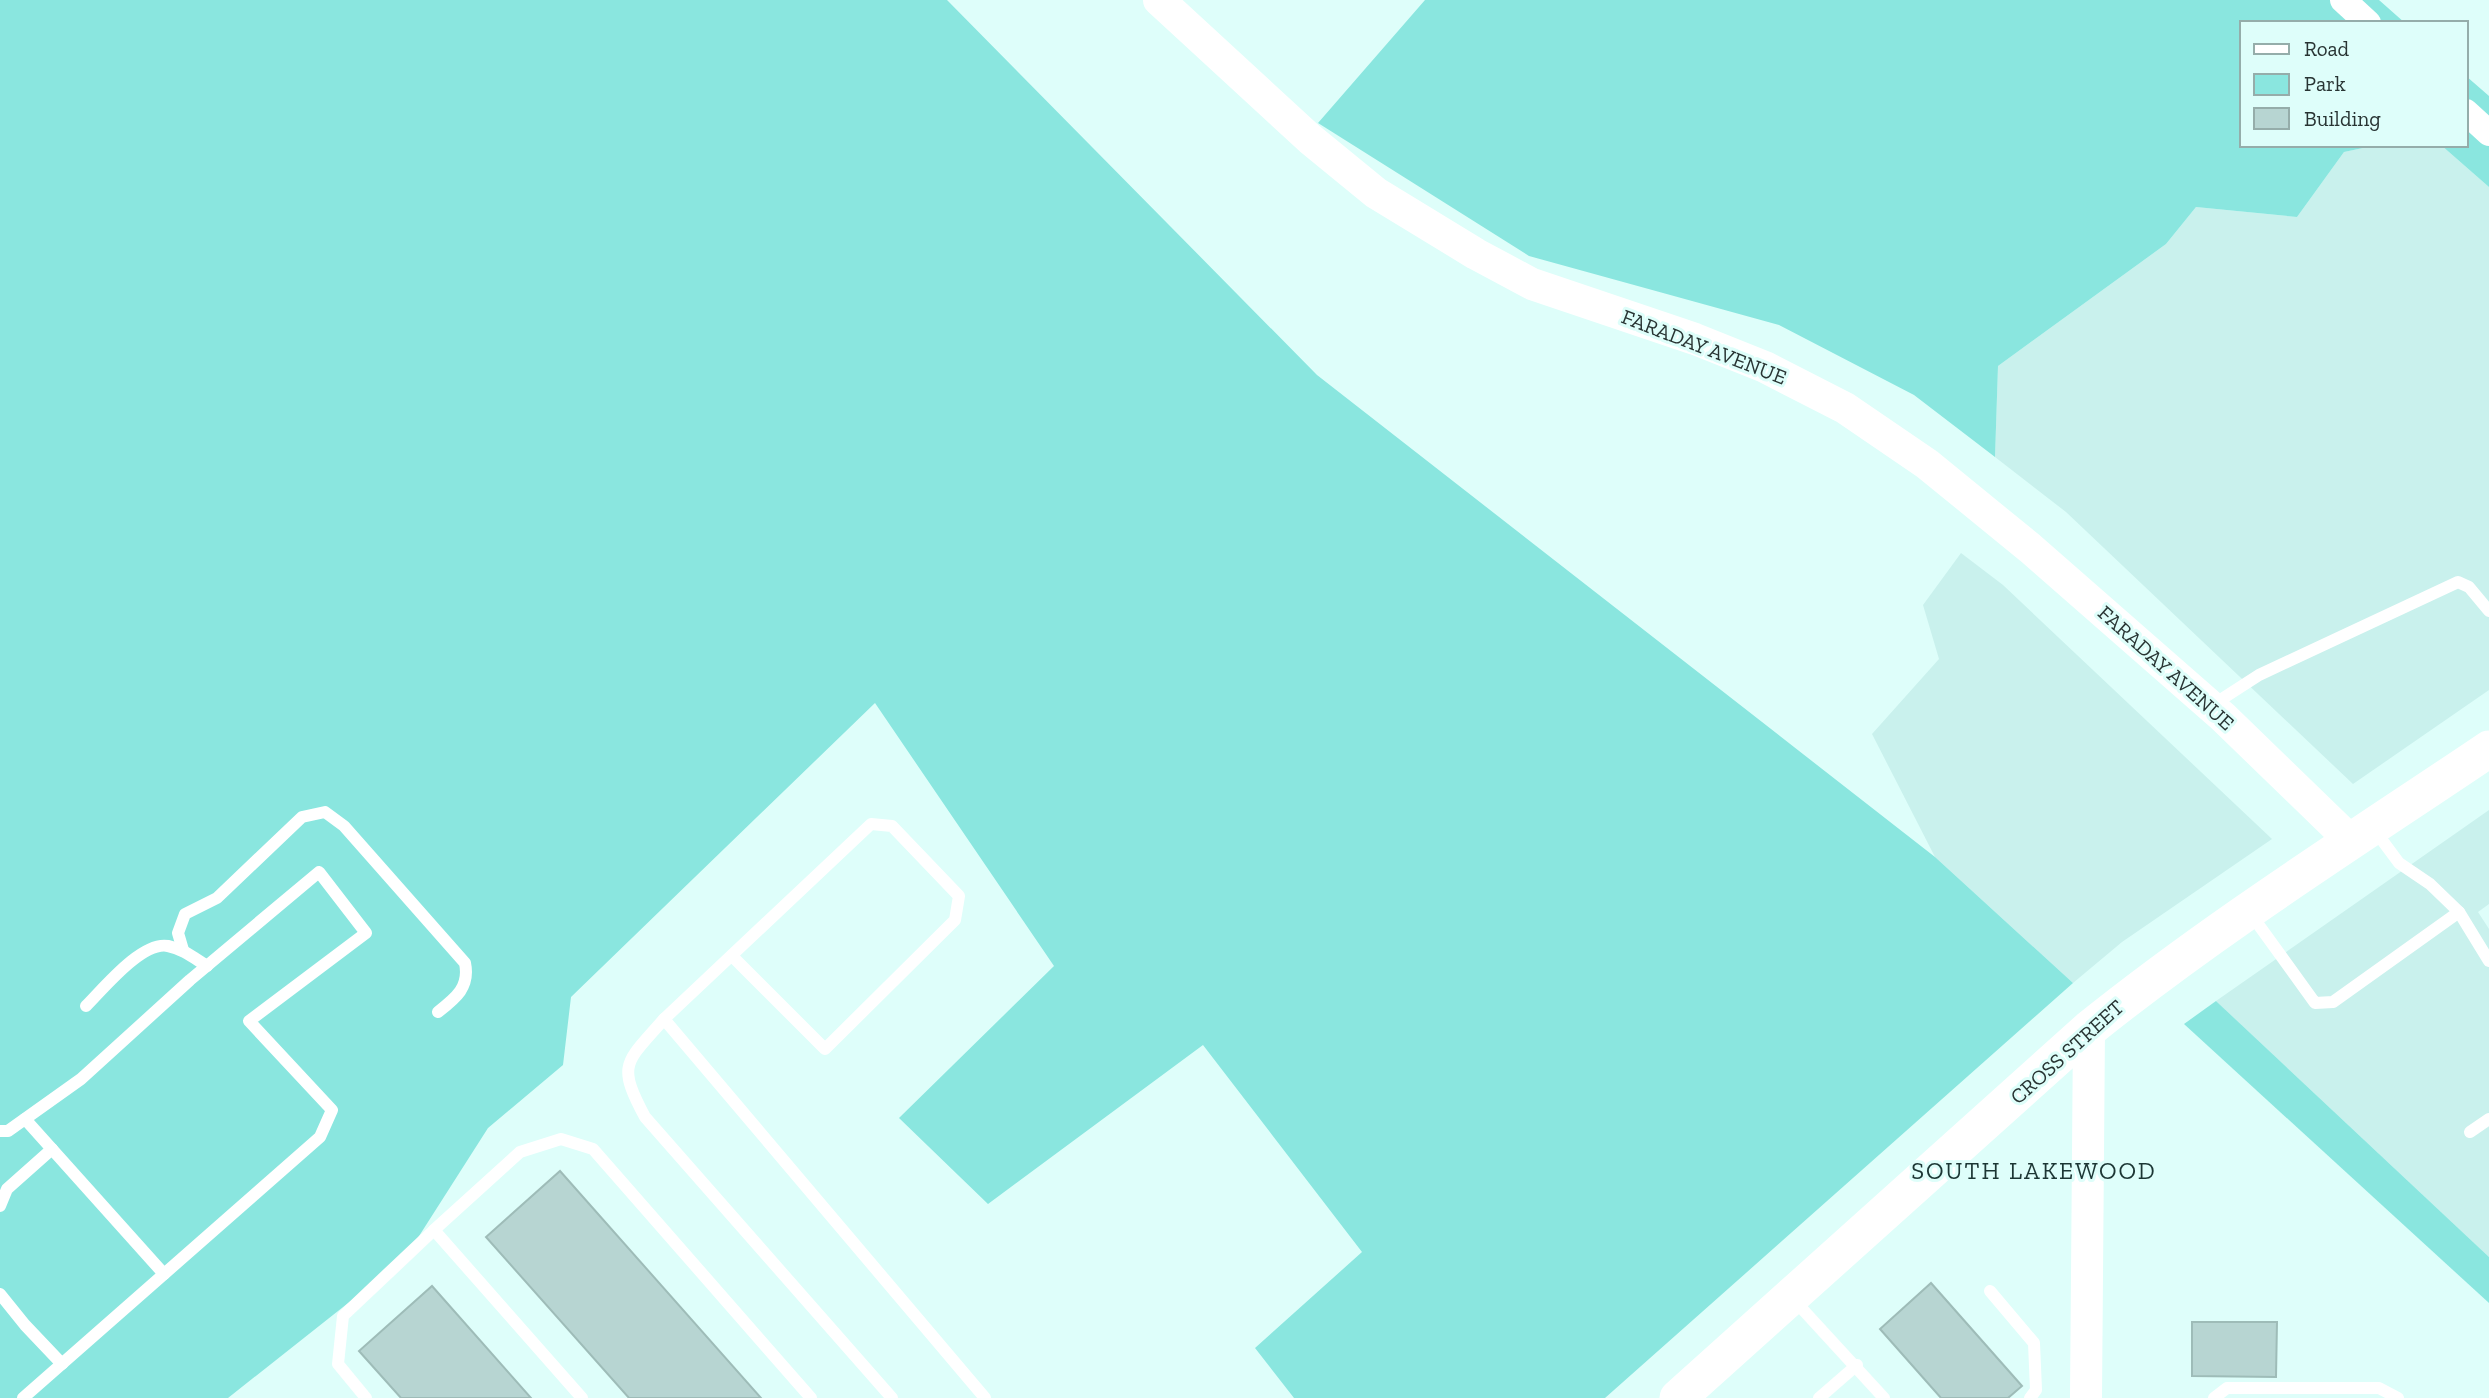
<svg xmlns="http://www.w3.org/2000/svg" width="2489" height="1398" font-family="'Zilla Slab',serif">
  <rect width="100%" height="100%" fill="#defefa"/>
  <g fill="#c9f1ed">
    <polygon points="2377,145 2441,145 2489,187 2489,690 2353,784 2066,512 1995,457 1998,366 2166,244 2196,207 2297,217 2344,152"/>
    <polygon points="1961,553 2003,585 2272,839 2122,942 2073,983 1935,857 1872,734 1939,659 1923,605"/>
    <polygon points="2489,810 2489,904 2478,912 2489,929 2489,1257 2216,1001"/>
  </g>
  <g fill="#8ae6df">
    <polygon points="0,0 947,0 1317,375 1935,857 2073,983 1605,1398 1294,1398 1255,1348 1362,1252 1203,1045 988,1204 899,1118 1054,966 875,703 571,997 563,1065 488,1128 405,1258 228,1398 0,1398"/>
    <polygon points="1425,0 2379,0 2405,23 2242,23 2242,145 2377,145 2344,152 2297,217 2196,207 2166,244 1998,366 1995,457 1914,395 1779,325 1529,256 1318,123"/>
    <polygon points="2466,76 2489,96 2489,187 2441,145 2466,145"/>
    <polygon points="2216,1001 2489,1257 2489,1303 2184,1024"/>
  </g>
  <g fill="#b7d5d2" stroke="#9ebcb8" stroke-width="2">
    <polygon points="560,1171 761,1398 629,1398 486,1237"/>
    <polygon points="1931,1283 2022,1386 2008,1398 1941,1398 1880,1329"/>
    <polygon points="432,1286 531,1398 401,1398 359,1351"/>
    <polygon points="2192,1322 2277,1322 2276,1377 2192,1376"/>
  </g>
  <g fill="none" stroke-linecap="round" stroke-linejoin="round">
    <g stroke="#fff" stroke-width="12">
      <polyline points="2211,706 2259,675 2458,582 2469,587 2489,611"/>
      <polyline points="2459,912 2489,961"/>
      <polyline points="2250,913 2315,1003 2333,1002 2459,912 2430,884 2399,863 2373,828"/>
      <path d="M183 950 178 933 185 914 217 898 302 817 325 812 344 826 465 963C470 987 456 998 438 1012"/>
      <path d="M86 1006C104 988 142 941 168 946 183 949 194 958 207 966"/>
      <polyline points="664,1019 871,824 892,826 959,896 955,920 825,1049 732,956"/>
      <polyline points="25,1119 164,1274"/>
      <polyline points="0,1131 8,1131 81,1079 190,980 319,872 366,933 249,1021 332,1110 320,1137 23,1398"/>
      <polyline points="2470,1132 2489,1119"/>
      <polyline points="0,1206 7,1189 52,1149"/>
      <polyline points="1990,1291 2034,1343 2036,1390 2030,1398"/>
      <polyline points="0,1294 25,1325 62,1364"/>
      <polyline points="1794,1300 1884,1398"/>
      <polyline points="366,1398 338,1364 343,1316 434,1230"/>
      <polyline points="582,1398 434,1230 520,1152 561,1139 593,1149 811,1398"/>
      <path d="M892 1398 645 1117C616 1063 626 1063 664 1019L985 1398"/>
      <polyline points="1819,1398 1857,1365"/>
      <polyline points="2214,1398 2227,1388 2379,1388 2398,1398"/>
    </g>
    <g stroke="#fff" stroke-width="26">
      <polyline points="2343,0 2368,23"/>
      <polyline points="2466,112 2489,133"/>
    </g>
    <g stroke="#fff" stroke-width="32">
      <polyline points="1159,0 1310,139 1376,193 1476,254 1532,284 1695,339 1765,367 1845,408 1927,464 2030,548 2223,717 2352,842"/>
      <polyline points="2086,1398 2089,1029"/>
    </g>
    <path stroke="#fff" stroke-width="37" d="M1678 1398 2089 1029C2216 927 2354 840 2489 749"/>
  </g>
  <g text-anchor="middle" stroke-width="6" stroke-linejoin="round" paint-order="stroke">
    <g font-size="21" fill="#283433" stroke="#defefa">
      <text transform="translate(1704 347) rotate(21)" y="7">FARADAY AVENUE</text>
      <text transform="translate(2166 668) rotate(42)" y="7">FARADAY AVENUE</text>
      <text transform="translate(2067 1052) rotate(-42)" y="7">CROSS STREET</text>
    </g>
    <g font-size="24" letter-spacing="2" fill="#1c3634" stroke="#defefa">
      <text x="2034" y="1179">SOUTH LAKEWOOD</text>
    </g>
  </g>
  <rect x="2240" y="21" width="228" height="126" fill="#defefa" stroke="#95adaa" stroke-width="2"/>
  <rect x="2254" y="44" width="35" height="10" fill="#ffffff" stroke="#95adaa" stroke-width="2"/>
  <text x="2304" y="56" font-size="21" fill="#283433">Road</text>
  <rect x="2254" y="74" width="35" height="21" fill="#8ae6df" stroke="#95adaa" stroke-width="2"/>
  <text x="2304" y="91" font-size="21" fill="#283433">Park</text>
  <rect x="2254" y="108" width="35" height="21" fill="#b7d5d2" stroke="#95adaa" stroke-width="2"/>
  <text x="2304" y="126" font-size="21" fill="#283433">Building</text>
</svg>
